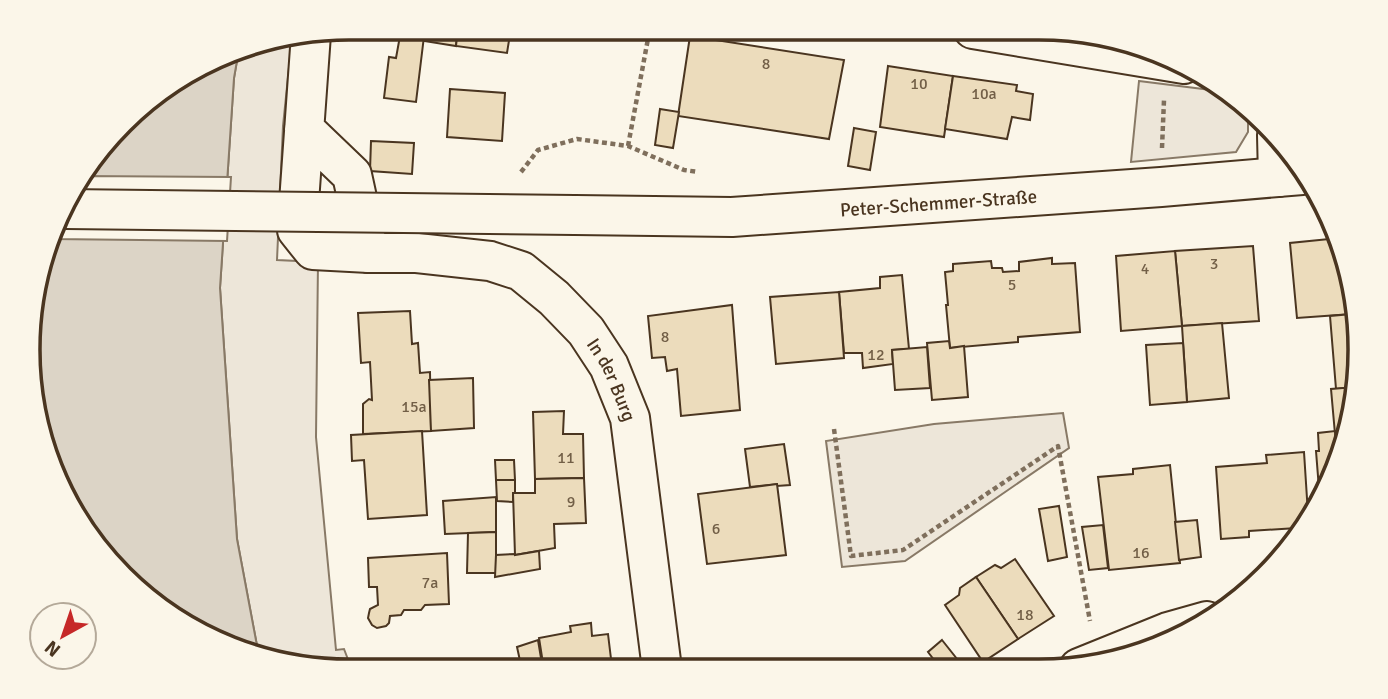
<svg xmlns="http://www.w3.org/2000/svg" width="1388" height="699" font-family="Signika,sans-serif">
  <rect width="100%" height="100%" fill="#fbf6e9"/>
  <g fill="#ede6d9" stroke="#887966" stroke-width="2">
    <polygon points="292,38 283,126 277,260 318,262 316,437 336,650 344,649 352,670 329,670 258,651 237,539 220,288 234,78 239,49 246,45"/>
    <polygon points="1139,81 1219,91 1246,111 1248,119 1248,132 1236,152 1131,162"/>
    <polygon points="1063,413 1069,448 905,561 842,567 826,441 934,424"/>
  </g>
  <polygon fill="#dcd4c6" stroke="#887966" stroke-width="2" points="239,49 234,78 220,288 237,539 258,651 208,638 122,577 61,491 31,391 34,286 82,171 153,95"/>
  <polygon fill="#fbf6e9" stroke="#887966" stroke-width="2" points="80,176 231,177 227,241 54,239"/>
  <g fill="#ecdcbc" stroke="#4a3520" stroke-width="2">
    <polygon points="350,28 370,28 369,33 338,30"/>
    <polygon points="370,28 425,28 416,102 384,98 389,57 396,58 400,36 369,33"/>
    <polygon points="425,28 458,28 456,46 424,41"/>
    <polygon points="458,28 511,28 507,53 456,46"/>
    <polygon points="511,28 573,28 572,36 510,31"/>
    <polygon points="690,36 844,60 829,139 678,116"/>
    <polygon points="888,66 953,76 944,137 880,127"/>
    <polygon points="953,76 1017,85 1016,91 1033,94 1030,120 1012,117 1007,139 945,129"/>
    <polygon points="450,89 505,93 502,141 447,137"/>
    <polygon points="660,109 679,112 673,148 655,145"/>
    <polygon points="854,128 876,132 870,170 848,166"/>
    <polygon points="371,141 414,143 412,174 370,171"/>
    <polygon points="1339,238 1343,246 1352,314 1297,318 1290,243"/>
    <polygon points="1253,246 1259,321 1182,326 1175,251"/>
    <polygon points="1175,251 1182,326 1121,331 1116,256"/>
    <polygon points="1052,258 1052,264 1075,263 1080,332 1018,337 1018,342 950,348 946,305 948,305 945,272 953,271 953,264 991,261 992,268 1002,268 1003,272 1019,271 1019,262"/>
    <polygon points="902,275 909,349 892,350 893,364 863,368 862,353 844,353 839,292 880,288 880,277"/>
    <polygon points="839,292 844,358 776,364 770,297"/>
    <polygon points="732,305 740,410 681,416 677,369 667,371 665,357 652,358 648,316"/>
    <polygon points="410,311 412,344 418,343 420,373 430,372 431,431 363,434 363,404 369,399 372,400 370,362 361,363 358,313"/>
    <polygon points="1352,314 1359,370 1355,387 1336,389 1330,316"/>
    <polygon points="1222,323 1229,398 1187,402 1182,326"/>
    <polygon points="949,341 950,348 964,346 968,397 932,400 927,343"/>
    <polygon points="1183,343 1187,402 1150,405 1146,345"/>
    <polygon points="927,347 930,388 895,390 892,350"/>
    <polygon points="473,378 474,428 431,431 429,380"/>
    <polygon points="1355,387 1343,433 1335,434 1331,389"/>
    <polygon points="564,411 563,434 583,434 584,478 535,479 533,412"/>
    <polygon points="422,431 427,515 368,519 364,460 352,461 351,435"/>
    <polygon points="1335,431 1336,456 1328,488 1319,489 1316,451 1319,451 1318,433"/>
    <polygon points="784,444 790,485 777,486 777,484 750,487 745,449"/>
    <polygon points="1304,452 1308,514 1297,528 1249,531 1249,537 1221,539 1216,467 1267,463 1266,455"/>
    <polygon points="495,460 514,460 515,480 496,480"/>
    <polygon points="1170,465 1180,563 1109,570 1098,477 1133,474 1133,469"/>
    <polygon points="584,478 586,523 554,524 555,548 515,555 513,493 535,493 535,479"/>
    <polygon points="496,480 515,480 515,493 513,493 513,502 497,501"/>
    <polygon points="777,484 786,555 707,564 698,494"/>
    <polygon points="496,497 496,532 445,534 443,501"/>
    <polygon points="1059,506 1067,557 1048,561 1039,509"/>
    <polygon points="1197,520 1201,557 1179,560 1175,522"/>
    <polygon points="1103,525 1108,568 1089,570 1082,527"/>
    <polygon points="496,532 496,573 467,573 468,533"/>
    <polygon points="539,551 540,569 495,577 496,555 515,554 515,555"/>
    <polygon points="447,553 449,604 425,605 421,610 404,610 401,615 390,616 389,623 386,626 377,628 372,625 368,618 369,613 370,609 378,605 377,587 369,587 368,558"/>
    <polygon points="1015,559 1054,616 1018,639 976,577 995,565 1001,568"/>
    <polygon points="976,577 1018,639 983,662 945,605 959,595 960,588"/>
    <polygon points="591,623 592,636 608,634 612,667 618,667 618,670 544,670 539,638 571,632 570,626"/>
    <polygon points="538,640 543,670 522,670 517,647"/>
    <polygon points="942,640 965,669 941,669 928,652"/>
  </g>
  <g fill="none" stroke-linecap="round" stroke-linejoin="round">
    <g stroke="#4a3520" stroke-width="42">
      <g id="minor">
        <polyline points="973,29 1184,64"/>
        <polyline points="304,129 352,175 369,253 313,250 297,230 311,34"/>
        <polyline points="1277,135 1278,177"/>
        <path id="s1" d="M575 215 732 217 1161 187 1302 175"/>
        <path id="s2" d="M369 253H417L490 261 521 271 554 298 586 331 609 366 630 418 662 669"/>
        <polyline points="1079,668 1168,632 1207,621"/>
      </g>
    </g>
    <g stroke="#7f6f5c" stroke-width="4.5" stroke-dasharray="5 3.5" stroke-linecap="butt">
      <polyline points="890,29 934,36"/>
      <polyline points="628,146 650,28"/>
      <polyline points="1162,148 1164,100"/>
      <polyline points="521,172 538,150 577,139 628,146 684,170 698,172"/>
      <polyline points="834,429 851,556 903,550 1058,446 1090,621"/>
    </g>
    <use href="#minor" stroke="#fbf6e9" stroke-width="38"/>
    <g stroke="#4a3520" stroke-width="42" stroke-linecap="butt">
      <polyline id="minor-bridge" points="66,209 575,215"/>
    </g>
    <use href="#minor-bridge" stroke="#fbf6e9" stroke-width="38"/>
  </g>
  <g text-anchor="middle" stroke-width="5" stroke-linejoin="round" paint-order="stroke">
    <g font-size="16" fill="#725f47">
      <text x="766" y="69">8</text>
      <text x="919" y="89">10</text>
      <text x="984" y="99">10a</text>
      <text x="1214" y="269">3</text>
      <text x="1145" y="274">4</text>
      <text x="1012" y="290">5</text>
      <text x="665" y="342">8</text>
      <text x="876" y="360">12</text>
      <text x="414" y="412">15a</text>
      <text x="566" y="463">11</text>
      <text x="571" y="507">9</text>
      <text x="716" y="534">6</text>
      <text x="1141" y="558">16</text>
      <text x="430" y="588">7a</text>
      <text x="1025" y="620">18</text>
    </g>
    <g font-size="19" fill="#4a3520" stroke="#fbf6e9">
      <text dy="7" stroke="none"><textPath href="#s1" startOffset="364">Peter-Schemmer-Straße</textPath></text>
      <text dy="7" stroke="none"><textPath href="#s2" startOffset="298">In der Burg</textPath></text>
    </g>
  </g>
  <path d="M0 0H1388V699H0ZM349 40H1039A309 309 0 0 1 1348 349V350A309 309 0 0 1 1039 659H349A309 309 0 0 1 40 350V349A309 309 0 0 1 349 40Z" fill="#fbf6e9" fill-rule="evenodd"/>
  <path fill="none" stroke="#4a3520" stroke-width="3.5" d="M349 40H1039A309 309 0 0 1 1348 349V350A309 309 0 0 1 1039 659H349A309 309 0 0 1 40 350V349A309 309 0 0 1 349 40Z"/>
  <g transform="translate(63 636) rotate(220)"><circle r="33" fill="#fbf6e9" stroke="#b4a999" stroke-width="2"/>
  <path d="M0-5L12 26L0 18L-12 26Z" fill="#c62828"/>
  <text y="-10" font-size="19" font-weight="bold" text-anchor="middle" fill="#4a3520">N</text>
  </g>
</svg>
